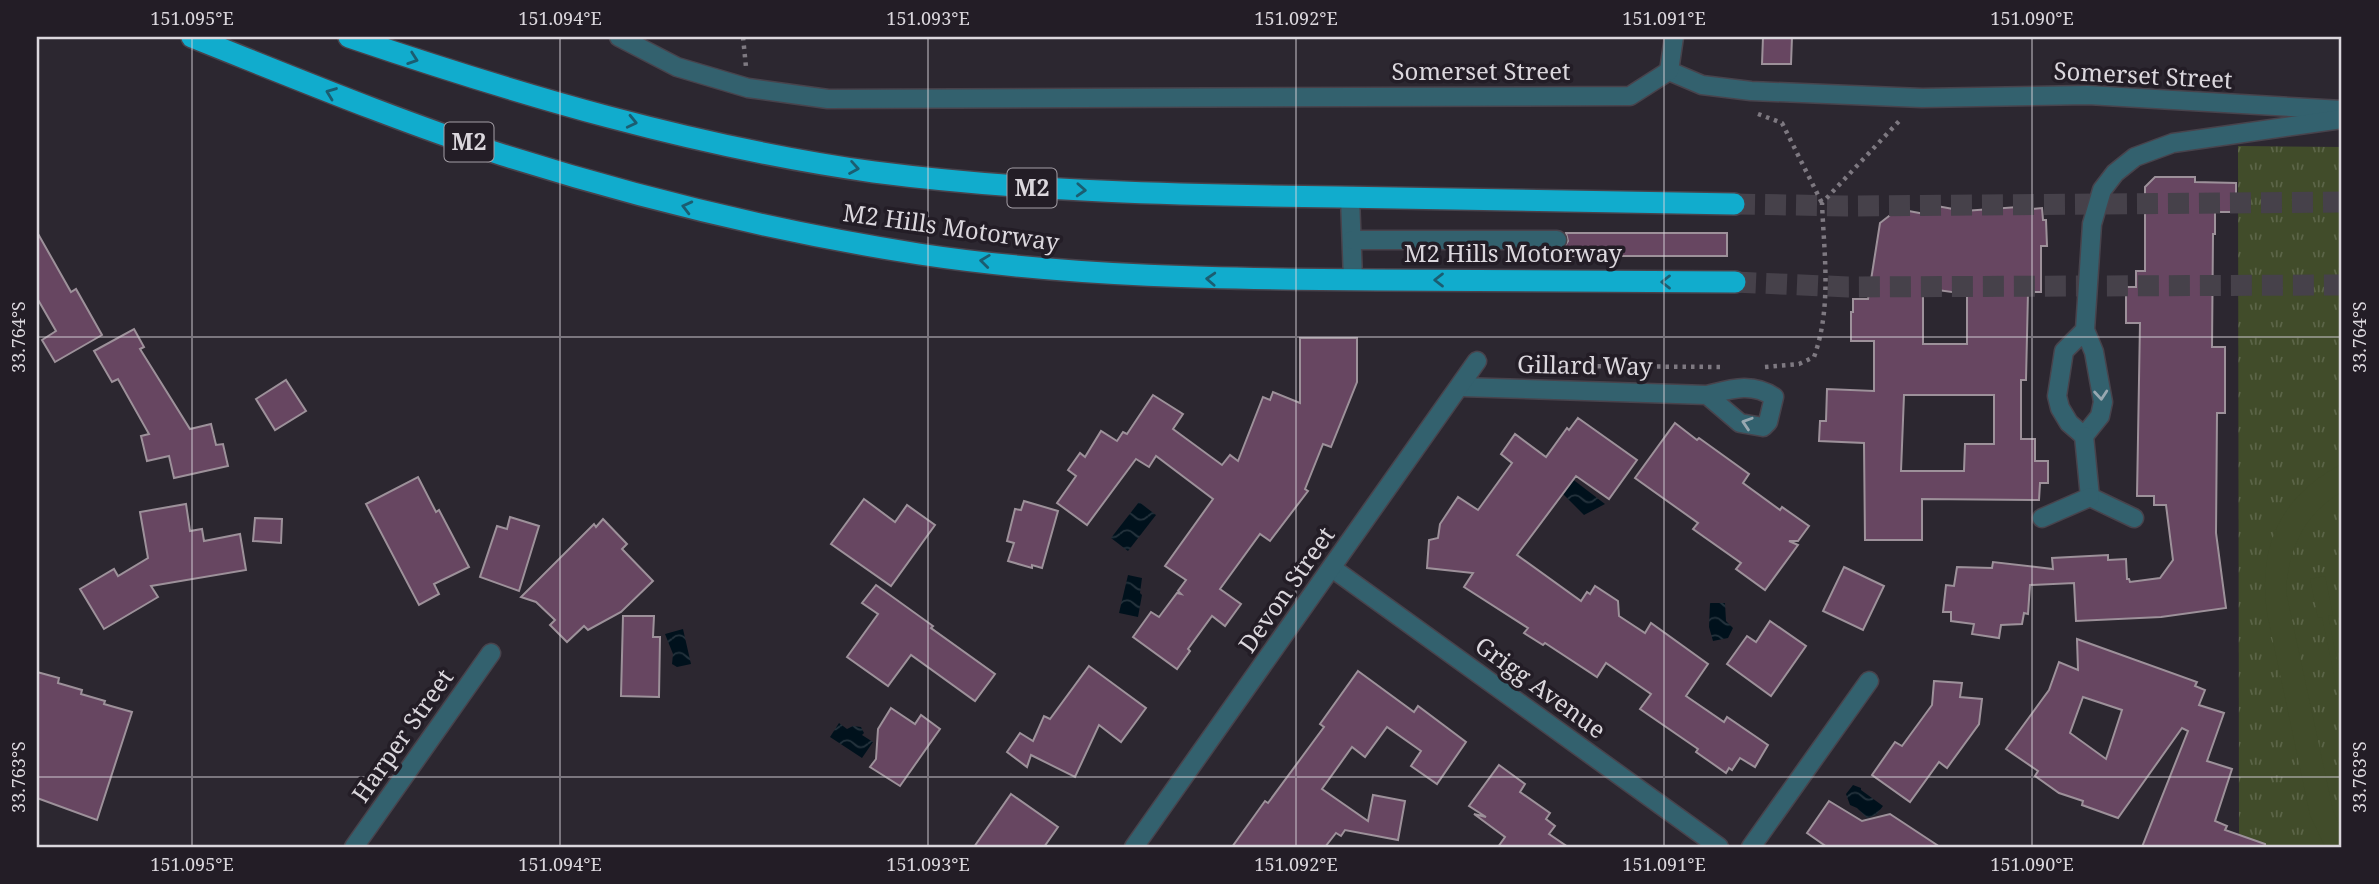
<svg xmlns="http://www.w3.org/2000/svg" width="2379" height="884" font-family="'Noto Serif',serif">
  <defs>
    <pattern id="grass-tufts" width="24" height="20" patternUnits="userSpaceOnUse" patternTransform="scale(1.75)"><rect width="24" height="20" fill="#414c2a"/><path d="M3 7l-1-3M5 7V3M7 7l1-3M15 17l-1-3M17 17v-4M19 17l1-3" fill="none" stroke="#5c6548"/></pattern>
    <pattern id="water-waves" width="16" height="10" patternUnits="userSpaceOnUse" patternTransform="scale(1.75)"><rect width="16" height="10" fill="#00111c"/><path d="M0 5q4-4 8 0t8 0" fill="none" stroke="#25333d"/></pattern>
  </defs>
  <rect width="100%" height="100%" fill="#2c2730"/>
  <polygon fill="url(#grass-tufts)" points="2238,146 2342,147 2342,847 2239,847"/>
  <g fill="#414c2a">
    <path d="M2342 464V492C2304 513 2288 550 2286 592L2333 810 2342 833V847H2325L2310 815 2268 618C2256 550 2279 496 2342 464Z"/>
    <polygon points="2325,576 2333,615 2328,616 2342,684 2342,713 2322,617 2318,618 2310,579"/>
  </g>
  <g fill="url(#water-waves)">
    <polygon points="1571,478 1605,504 1584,515 1561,492"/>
    <polygon points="1139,502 1156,515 1128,551 1111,538"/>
    <polygon points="1128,575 1142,578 1140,593 1142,595 1138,617 1119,613"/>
    <polygon points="1710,603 1725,603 1726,621 1733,628 1728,638 1713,641 1709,627"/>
    <polygon points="683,629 691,664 677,667 672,664 673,654 665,634"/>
    <polygon points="839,723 847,729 853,726 861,727 864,733 862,735 873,742 862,758 830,737"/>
    <polygon points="1853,785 1861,788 1861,790 1883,806 1876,815 1867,818 1857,808 1850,805 1846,794"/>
  </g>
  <g fill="#674661" stroke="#9d919a" stroke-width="2" fill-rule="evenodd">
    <polygon points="1763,37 1792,37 1791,64 1762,64"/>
    <polygon points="2155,177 2195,177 2195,182 2236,183 2236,212 2215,212 2215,234 2213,234 2212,347 2225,347 2225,413 2217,413 2216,533 2226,608 2161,617 2076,621 2074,583 2030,585 2028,614 2024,613 2022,624 2001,625 1999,638 1972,634 1974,624 1951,621 1951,612 1943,612 1946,585 1954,586 1957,567 1992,568 1993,562 2053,569 2052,558 2108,555 2108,560 2126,559 2127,579 2129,579 2130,582 2160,578 2173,560 2166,505 2154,505 2154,496 2137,496 2140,323 2126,323 2126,287 2136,287 2136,271 2145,271 2145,187"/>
    <path d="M1926 204 1964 211 2031 206V209L2042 208 2043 220H2046L2047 246H2041V292H2028L2026 380H2021V439H2035V461H2048V483H2040L2039 500 1922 499V540H1865L1864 443 1819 441 1820 421H1826L1827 389 1874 391V341H1851V312H1853V299H1868L1880 223 1898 209 1925 214ZM1923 288 1967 294V344H1923ZM1904 395H1994V444H1965L1964 471H1901Z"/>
    <polygon points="37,232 71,292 76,289 102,335 55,362 42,340 56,331 37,298"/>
    <polygon points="1566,233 1727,233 1727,256 1562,256 1562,250 1568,241"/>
    <polygon points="134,329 144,347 140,349 190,429 211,424 216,445 223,444 228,466 174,478 169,456 147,461 141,436 149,434 118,379 112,382 94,351"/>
    <polygon points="1300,338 1357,338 1357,382 1331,447 1323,444 1305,489 1308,491 1270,541 1260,534 1220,589 1241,604 1225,626 1212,616 1188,649 1190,651 1177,669 1133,637 1151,612 1159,617 1177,593 1181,594 1178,591 1186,580 1165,566 1213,499 1156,456 1149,467 1136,459 1087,525 1057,503 1076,476 1068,470 1080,453 1085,457 1101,431 1117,441 1123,432 1127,434 1153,395 1183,414 1173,429 1222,465 1230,455 1238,461 1263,397 1270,400 1273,392 1300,403"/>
    <polygon points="286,380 306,411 275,430 256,399"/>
    <polygon points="1578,418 1637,460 1609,499 1576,476 1517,555 1581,601 1587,592 1590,594 1595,586 1618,601 1619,616 1645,633 1651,623 1708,664 1686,696 1724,722 1727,717 1768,745 1755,767 1740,758 1732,770 1729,768 1726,773 1696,752 1698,749 1640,709 1651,694 1606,663 1597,677 1545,643 1543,645 1524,633 1528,628 1464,587 1473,573 1427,568 1429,540 1438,538 1440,524 1458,497 1478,510 1512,463 1501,454 1515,434 1546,457 1567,428 1569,430"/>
    <polygon points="1675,423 1697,440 1699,438 1749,474 1743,483 1780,510 1782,507 1809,526 1798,541 1789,541 1798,545 1765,590 1736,569 1741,563 1693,529 1698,523 1635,478"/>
    <polygon points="418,477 436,512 439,510 469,567 434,584 439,594 419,605 366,504"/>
    <polygon points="864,499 895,522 907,505 935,525 891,586 831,544"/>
    <polygon points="1024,501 1058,511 1042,568 1032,565 1032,568 1008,561 1014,543 1007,541 1015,509 1021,510"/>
    <polygon points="186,504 190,531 202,529 204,541 240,534 246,570 151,586 158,597 104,629 80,589 114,569 118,576 148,558 140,512"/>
    <polygon points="510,517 539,526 519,591 480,577 497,526 507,529"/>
    <polygon points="255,518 282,519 281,543 253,541"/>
    <polygon points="603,519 627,544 622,549 653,581 621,612 588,630 584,626 567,642 550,625 555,620 536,602 521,597 594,524 596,527"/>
    <polygon points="1844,567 1884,586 1863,630 1823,611"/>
    <polygon points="876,585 933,626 931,628 995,674 975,701 911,655 888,686 847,657 878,614 862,603"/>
    <polygon points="623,616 654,616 653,637 660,637 659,697 621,696"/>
    <polygon points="1770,621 1806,646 1771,696 1727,664 1747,636 1756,642"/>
    <path d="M2077 639 2197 682 2195 686 2205 690 2199 705 2224 713 2207 761 2232 769 2215 821 2227 826 2225 830 2265 844V847H2142L2188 731 2182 728 2118 818 2082 805 2083 801 2059 793 2035 776 2038 771 2006 749 2049 690 2059 662 2078 670ZM2083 697 2122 710 2106 759 2070 733Z"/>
    <polygon points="1089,666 1146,708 1121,742 1099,725 1075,777 1031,755 1027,767 1007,752 1020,733 1033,741 1044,716 1050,719"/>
    <polygon points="1358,671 1414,712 1418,706 1466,742 1437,784 1411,766 1421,751 1387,727 1365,757 1352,747 1322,789 1368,821 1373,795 1405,801 1398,840 1345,830 1341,836 1336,833 1325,847 1232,847 1265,801 1268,803 1324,727 1320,724"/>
    <polygon points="37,672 59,678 58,683 82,690 81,694 105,701 104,704 132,712 97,820 37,798"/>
    <polygon points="1934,681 1962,683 1960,697 1982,699 1979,724 1947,768 1939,762 1910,802 1872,775 1895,742 1902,746 1932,705"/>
    <polygon points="891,708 915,724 921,715 940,729 900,786 870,767 876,759 878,729"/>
    <polygon points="1499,765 1525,784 1520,792 1550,813 1546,819 1555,826 1549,834 1568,847 1498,847 1505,837 1474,814 1486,817 1469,806"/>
    <polygon points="1011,794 1058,827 1044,847 974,847"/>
    <polygon points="1829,801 1862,821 1890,814 1940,847 1827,847 1807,833"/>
  </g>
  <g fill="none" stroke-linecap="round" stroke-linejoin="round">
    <g stroke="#46414a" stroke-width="21" stroke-dasharray="21 10" stroke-linecap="butt">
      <polyline points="1734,204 1846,206 2342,202"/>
      <polyline points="1735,282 1848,287 2342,285"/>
    </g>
    <g stroke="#48434c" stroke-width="21">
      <g id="minor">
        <polyline points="619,37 677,67 748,88 828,99 1630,96 1669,71 1702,85 1751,91 1922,98 2088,95 2342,110"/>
        <polyline points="1669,71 1674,37"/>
        <polyline points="1350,197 1353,280"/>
        <polyline points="1352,240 1557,240"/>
        <polyline points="2085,330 2064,351 2057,396 2060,408 2069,423 2084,436 2100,416 2103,402 2094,352 2085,330 2092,224 2102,190 2115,173 2135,157 2173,143 2342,119"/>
        <path d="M1461 387 1707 395C1731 389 1752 382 1774 397L1768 422 1763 427 1740 423 1707 395"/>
        <polyline points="2084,436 2090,497 2134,518"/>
        <polyline points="2042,518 2090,497"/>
        <polyline points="1332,568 1719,847"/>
        <polyline points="354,847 491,653"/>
        <polyline points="1134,847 1477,361"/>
        <polyline points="1751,847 1869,681"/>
      </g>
    </g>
    <g stroke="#48434c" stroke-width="24">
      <g id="highway">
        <path d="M192 37C295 78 398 121 503 155 639 198 778 232 919 254 1071 277 1224 279 1378 280 1497 280 1616 281 1735 282"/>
        <path d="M349 37C520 95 695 147 874 172 1029 192 1184 195 1339 197 1471 199 1603 201 1734 204"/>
      </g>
    </g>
    <g stroke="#7e7981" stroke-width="4.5" stroke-dasharray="3.5 5" stroke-linecap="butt">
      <polyline points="743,37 746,67"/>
      <polyline points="1758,114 1782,123 1822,203"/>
      <polyline points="1555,366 1725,367"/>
      <path d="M1765 367 1799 364 1814 357C1832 307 1824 255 1822 203L1902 118"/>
    </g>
    <use href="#minor" stroke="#33616e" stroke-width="18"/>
    <use href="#highway" stroke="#11accd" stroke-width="21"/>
  </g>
  <defs><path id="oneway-chevron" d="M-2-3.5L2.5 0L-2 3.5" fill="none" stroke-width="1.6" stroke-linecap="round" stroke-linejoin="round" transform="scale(1.75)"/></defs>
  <g stroke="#1b5d71">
    <use href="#oneway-chevron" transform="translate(413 59) rotate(19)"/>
    <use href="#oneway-chevron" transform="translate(331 93) rotate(-159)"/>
    <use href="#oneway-chevron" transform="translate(632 122) rotate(13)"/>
    <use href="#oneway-chevron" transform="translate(854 168) rotate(10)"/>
    <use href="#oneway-chevron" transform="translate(1081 190) rotate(3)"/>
    <use href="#oneway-chevron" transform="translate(687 207) rotate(-166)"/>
    <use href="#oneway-chevron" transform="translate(985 261) rotate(-173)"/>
    <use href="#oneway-chevron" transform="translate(1211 279) rotate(-177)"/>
    <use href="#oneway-chevron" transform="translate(1439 280) rotate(-180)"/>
    <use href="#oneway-chevron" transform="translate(1666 282) rotate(-180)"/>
  </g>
  <g stroke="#98a8b1">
    <use href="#oneway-chevron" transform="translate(2101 395) rotate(85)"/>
    <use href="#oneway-chevron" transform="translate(1747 423) rotate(-162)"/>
  </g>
  <path fill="none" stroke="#dbd7dd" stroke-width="2" stroke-opacity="0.45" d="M192 37V847M560 37V847M928 37V847M1296 37V847M1664 37V847M2032 37V847M37 337H2342M37 777H2342"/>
  <g text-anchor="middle" stroke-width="7" stroke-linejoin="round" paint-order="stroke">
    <g fill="#231d26" stroke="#a49fa6" stroke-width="2">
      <rect x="444.5" y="122.5" width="49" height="39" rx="5"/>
      <rect x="1007.5" y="168.5" width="49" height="39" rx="5"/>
    </g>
    <g font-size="23" font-weight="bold" fill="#dbd7dd">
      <text x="469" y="150">M2</text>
      <text x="1032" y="196">M2</text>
    </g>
    <g font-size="24" fill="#dbd7dd" stroke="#231d26">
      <text x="1481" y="80">Somerset Street</text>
      <text transform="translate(2143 76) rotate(3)" y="8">Somerset Street</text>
      <text transform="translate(951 228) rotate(8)" y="8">M2 Hills Motorway</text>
      <text x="1513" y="262">M2 Hills Motorway</text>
      <text transform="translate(1585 366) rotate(1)" y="8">Gillard Way</text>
      <text transform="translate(1287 590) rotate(-55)" y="8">Devon Street</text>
      <text transform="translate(1540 688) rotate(36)" y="8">Grigg Avenue</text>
      <text transform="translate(403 736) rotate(-55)" y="8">Harper Street</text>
    </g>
  </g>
  <rect width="2379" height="884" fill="none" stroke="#231d26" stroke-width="77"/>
  <rect x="38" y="38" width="2302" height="808" fill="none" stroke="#dbd7dd" stroke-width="2.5"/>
  <g font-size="18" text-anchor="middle" fill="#dbd7dd">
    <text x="192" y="25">151.095°E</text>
    <text x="560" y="25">151.094°E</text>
    <text x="928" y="25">151.093°E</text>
    <text x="1296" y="25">151.092°E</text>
    <text x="1664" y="25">151.091°E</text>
    <text x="2032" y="25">151.090°E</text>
    <text transform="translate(2360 337) rotate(-90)" y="6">33.764°S</text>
    <text transform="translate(19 337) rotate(-90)" y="6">33.764°S</text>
    <text transform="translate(2360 777) rotate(-90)" y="6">33.763°S</text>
    <text transform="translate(19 777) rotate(-90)" y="6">33.763°S</text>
    <text x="192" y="871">151.095°E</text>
    <text x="560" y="871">151.094°E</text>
    <text x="928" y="871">151.093°E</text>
    <text x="1296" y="871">151.092°E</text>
    <text x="1664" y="871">151.091°E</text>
    <text x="2032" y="871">151.090°E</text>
  </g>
</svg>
